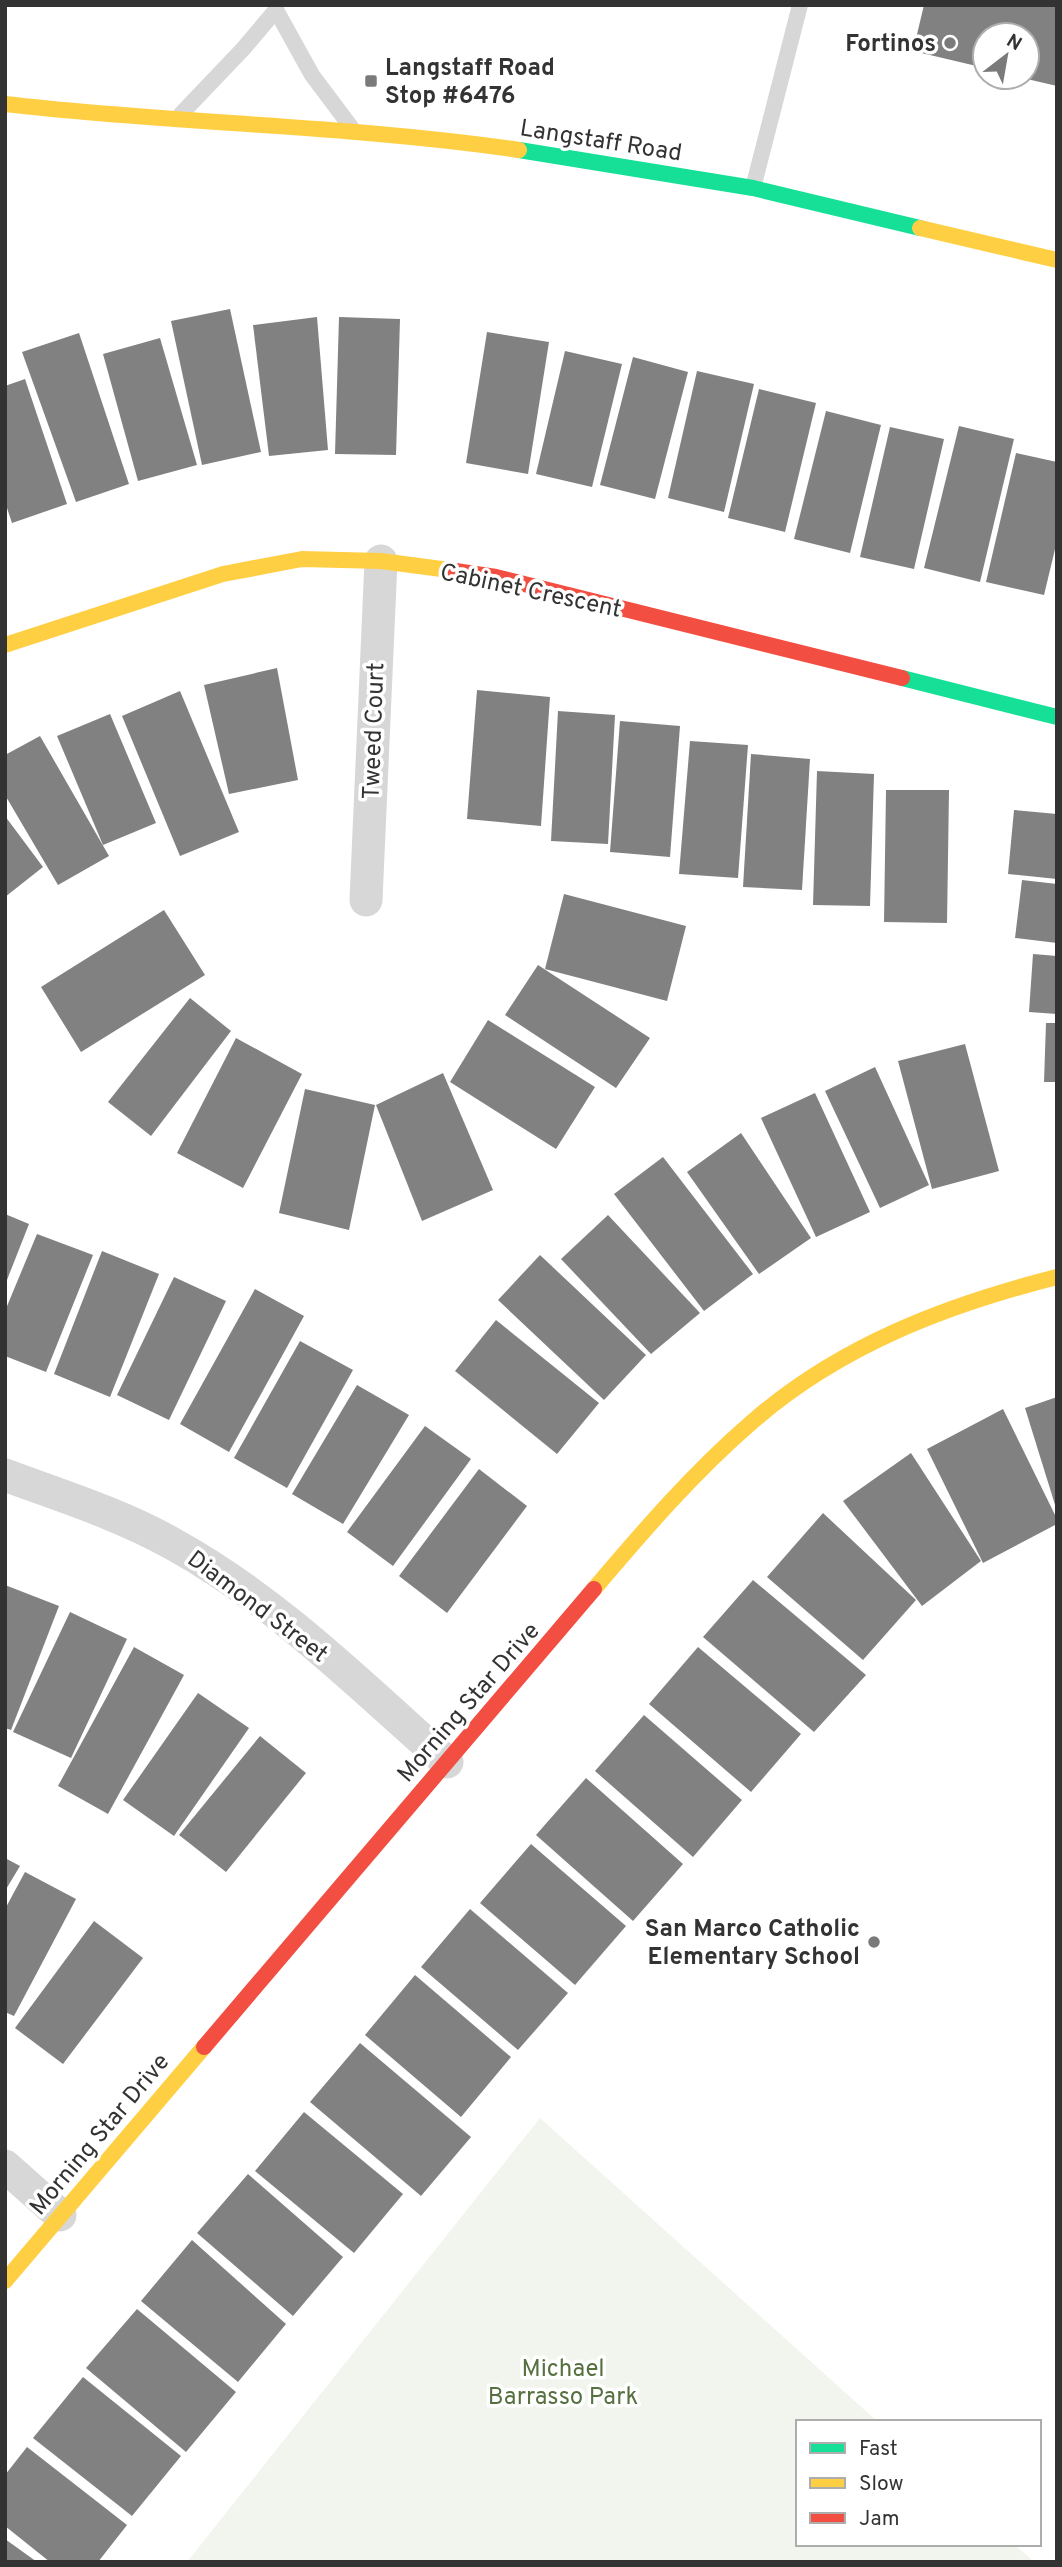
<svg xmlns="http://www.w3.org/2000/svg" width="1062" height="2567" font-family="Overpass,sans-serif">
  <rect width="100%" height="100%" fill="#fff"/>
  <polygon fill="#f1f5ed" points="540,2118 878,2422 798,2422 798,2544 1014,2544 1034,2562 187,2562"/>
  <g fill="#818181">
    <polygon points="924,5 1057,5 1057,86 1027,79 1027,35 985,35 985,68 913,51"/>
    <polygon points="230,309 261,452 202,465 171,321"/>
    <polygon points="317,317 328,450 269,456 253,325"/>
    <polygon points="339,317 400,319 396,455 335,454"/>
    <polygon points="487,332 549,342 528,474 466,463"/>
    <polygon points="79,333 129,484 76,502 22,352"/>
    <polygon points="160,338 197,465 138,481 103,354"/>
    <polygon points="565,351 622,364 592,487 536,474"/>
    <polygon points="633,357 688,372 655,499 600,485"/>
    <polygon points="697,371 754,384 724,512 668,498"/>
    <polygon points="25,379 67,504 12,523 5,502 5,386"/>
    <polygon points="759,389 816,403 785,532 728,518"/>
    <polygon points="826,411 881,425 850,553 794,539"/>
    <polygon points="959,426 1014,439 980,582 924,568"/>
    <polygon points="890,427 944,439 914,569 860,557"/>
    <polygon points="1016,453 1057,462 1057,541 1044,595 986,582"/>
    <polygon points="277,668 298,780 229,794 204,685"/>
    <polygon points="477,690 550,697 541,826 467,819"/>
    <polygon points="180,691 239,832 180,856 122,716"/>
    <polygon points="558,711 615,715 608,844 551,841"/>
    <polygon points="110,714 156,823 103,845 57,736"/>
    <polygon points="620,721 680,726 670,857 610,852"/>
    <polygon points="40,736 109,856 58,885 5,795 5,755"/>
    <polygon points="690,741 748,745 738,878 679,874"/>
    <polygon points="751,754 810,759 802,890 743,887"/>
    <polygon points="817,771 874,774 870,906 813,905"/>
    <polygon points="886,790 949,790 947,923 884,922"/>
    <polygon points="1014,810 1057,814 1057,879 1008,874"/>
    <polygon points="5,816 43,867 5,897"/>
    <polygon points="1022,880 1057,884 1057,943 1015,938"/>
    <polygon points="564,894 686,926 667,1001 545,969"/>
    <polygon points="164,910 205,975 81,1052 41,987"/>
    <polygon points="1033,954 1057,956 1057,1014 1029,1012"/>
    <polygon points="538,965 650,1038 616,1088 505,1015"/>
    <polygon points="190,998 231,1031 151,1136 108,1102"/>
    <polygon points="488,1020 595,1087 556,1149 450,1082"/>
    <polygon points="1046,1023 1057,1023 1057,1082 1044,1082"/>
    <polygon points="236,1038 302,1074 243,1188 177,1153"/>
    <polygon points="965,1044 999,1171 932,1189 898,1061"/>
    <polygon points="875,1067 929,1185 880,1208 825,1091"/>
    <polygon points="443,1073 493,1190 422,1221 376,1105"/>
    <polygon points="305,1089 375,1105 349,1230 279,1213"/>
    <polygon points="815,1093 870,1212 816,1237 761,1118"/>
    <polygon points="741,1133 811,1238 759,1274 687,1172"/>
    <polygon points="663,1157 753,1274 704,1311 614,1194"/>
    <polygon points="5,1214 29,1224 5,1285"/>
    <polygon points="608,1215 700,1313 651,1354 561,1259"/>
    <polygon points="37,1234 93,1255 46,1372 5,1356 5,1311"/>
    <polygon points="102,1251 159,1274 110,1397 54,1374"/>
    <polygon points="540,1255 646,1355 604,1400 498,1300"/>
    <polygon points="174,1277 226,1301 169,1420 117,1395"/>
    <polygon points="255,1289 304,1316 229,1452 180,1424"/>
    <polygon points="496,1320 599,1403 557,1454 455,1371"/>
    <polygon points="300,1341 353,1370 287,1488 234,1458"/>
    <polygon points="357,1385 409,1415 343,1524 292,1494"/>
    <polygon points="1057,1397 1057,1508 1056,1508 1025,1408"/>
    <polygon points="1003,1409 1057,1519 1057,1524 983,1563 927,1449"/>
    <polygon points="425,1426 471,1459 393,1566 347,1532"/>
    <polygon points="911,1453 981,1561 922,1606 843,1501"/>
    <polygon points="479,1469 527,1506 447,1613 399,1576"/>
    <polygon points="823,1513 916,1600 863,1660 767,1577"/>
    <polygon points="753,1580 866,1675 814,1732 703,1637"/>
    <polygon points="5,1585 59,1606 11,1730 5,1728"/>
    <polygon points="70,1612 127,1639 71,1758 13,1732"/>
    <polygon points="134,1647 184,1675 108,1814 58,1786"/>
    <polygon points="698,1647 801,1734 751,1792 649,1704"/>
    <polygon points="198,1693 249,1728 174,1836 123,1800"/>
    <polygon points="644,1715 742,1800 693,1857 595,1771"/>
    <polygon points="260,1736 306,1773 226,1872 179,1835"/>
    <polygon points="586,1778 683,1864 633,1921 536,1835"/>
    <polygon points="531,1844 626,1926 575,1985 480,1903"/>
    <polygon points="5,1858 20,1866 5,1891"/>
    <polygon points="25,1872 76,1899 14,2016 5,2012 5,1909"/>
    <polygon points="470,1909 568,1993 518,2050 421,1967"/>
    <polygon points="94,1921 143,1958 63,2064 15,2028"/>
    <polygon points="415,1975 511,2057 461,2117 365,2035"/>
    <polygon points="360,2043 471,2137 421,2196 310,2102"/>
    <polygon points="304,2112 403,2194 354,2253 255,2171"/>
    <polygon points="248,2174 343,2257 293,2316 197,2233"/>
    <polygon points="192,2240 286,2324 238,2382 141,2301"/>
    <polygon points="137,2309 236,2392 186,2452 86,2368"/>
    <polygon points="83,2377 181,2456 132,2516 33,2438"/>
    <polygon points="27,2447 127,2525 98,2562 50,2562 5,2526 5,2475"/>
    <polygon points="5,2539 37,2562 5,2562"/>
  </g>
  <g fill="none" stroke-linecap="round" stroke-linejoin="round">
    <g stroke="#d7d7d7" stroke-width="16">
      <polyline points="276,5 276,10 312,75 351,127"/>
      <polyline points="181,114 243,49 276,10"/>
      <polyline points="753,188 800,5"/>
    </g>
    <g stroke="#d7d7d7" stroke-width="33">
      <polyline points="366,900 381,561"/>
      <path d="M5 1475C61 1496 120 1514 173 1544 275 1600 360 1685 447 1762"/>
      <polyline points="5,2166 60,2215"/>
    </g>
    <g stroke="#16e098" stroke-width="16">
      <polyline points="519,150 753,188 920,228"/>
      <polyline points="902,678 1057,717"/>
    </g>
    <g stroke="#ffcf43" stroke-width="16">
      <path d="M5 104C176 124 349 125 519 150"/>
      <polyline points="920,228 1057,260"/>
      <polyline points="5,645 223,574 302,559 381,561 449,570"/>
      <path d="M594 1589C644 1530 694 1472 752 1422 839 1346 946 1305 1057 1277"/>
      <polyline points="5,2281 204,2047"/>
    </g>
    <g stroke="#f24e42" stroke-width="16">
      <polyline points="449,570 496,577 902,678"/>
      <polyline points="204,2047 594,1589"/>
    </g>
  </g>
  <g fill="#7a7a7a" stroke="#fff" stroke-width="2.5">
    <circle cx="950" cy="43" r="7"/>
    <rect x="364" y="74" width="14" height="14" rx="3.5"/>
    <circle cx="874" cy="1942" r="7"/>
  </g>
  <g text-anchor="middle" stroke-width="7" stroke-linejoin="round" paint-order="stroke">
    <g font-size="24" font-weight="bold" fill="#333" stroke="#fff" text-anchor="end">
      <text x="936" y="51">Fortinos</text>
      <text x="385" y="75" text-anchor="start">Langstaff Road<tspan x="385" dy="28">Stop #6476</tspan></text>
      <text x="860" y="1936">San Marco Catholic<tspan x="860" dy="28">Elementary School</tspan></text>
    </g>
    <g font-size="24" fill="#333" stroke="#fff">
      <text transform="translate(601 140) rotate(9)" y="8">Langstaff Road</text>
      <text transform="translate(531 590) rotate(12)" y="8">Cabinet Crescent</text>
      <text transform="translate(373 731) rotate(-88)" y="8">Tweed Court</text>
      <text transform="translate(258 1606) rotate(37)" y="8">Diamond Street</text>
      <text transform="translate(468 1702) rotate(-49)" y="8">Morning Star Drive</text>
      <text transform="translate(99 2134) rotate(-50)" y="8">Morning Star Drive</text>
    </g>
    <g font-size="24" fill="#56703f" stroke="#fff">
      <text x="563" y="2376">Michael<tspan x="563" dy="28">Barrasso Park</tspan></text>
    </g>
  </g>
  <rect width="1062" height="2567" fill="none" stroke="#333333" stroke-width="14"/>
  <rect x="796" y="2420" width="245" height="126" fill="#ffffff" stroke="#adadad" stroke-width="2"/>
  <rect x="810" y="2443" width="35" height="10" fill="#16e098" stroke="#adadad" stroke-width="2"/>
  <text x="859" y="2455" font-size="21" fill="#333333">Fast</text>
  <rect x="810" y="2478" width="35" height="10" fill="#ffcf43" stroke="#adadad" stroke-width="2"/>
  <text x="859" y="2490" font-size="21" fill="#333333">Slow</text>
  <rect x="810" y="2513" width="35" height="10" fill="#f24e42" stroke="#adadad" stroke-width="2"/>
  <text x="859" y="2525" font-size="21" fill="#333333">Jam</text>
  <g transform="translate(1006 56) rotate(31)"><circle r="33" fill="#ffffff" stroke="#adadad" stroke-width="2"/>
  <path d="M0-5L12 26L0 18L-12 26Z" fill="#7a7a7a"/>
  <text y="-10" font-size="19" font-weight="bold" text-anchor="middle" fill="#333333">N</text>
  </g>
</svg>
